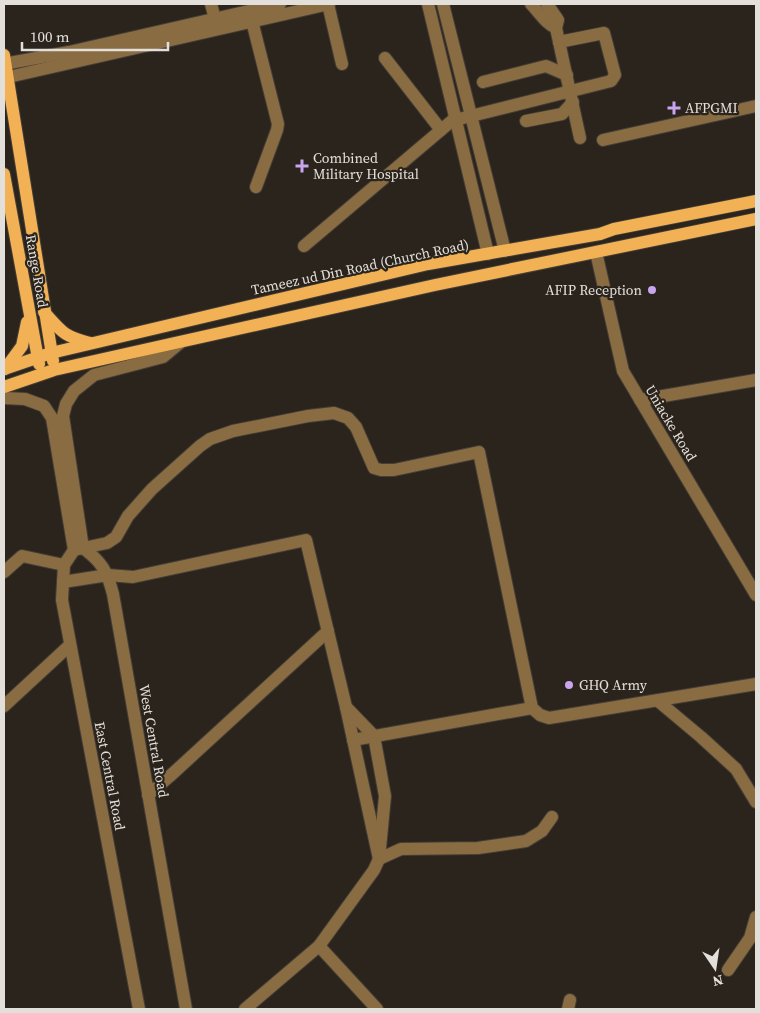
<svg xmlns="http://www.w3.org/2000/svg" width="760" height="1013" font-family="'Source Serif 4',serif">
  <rect width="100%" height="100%" fill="#2a241c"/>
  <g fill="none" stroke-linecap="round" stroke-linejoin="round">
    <g stroke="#443e37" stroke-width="14">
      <g id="minor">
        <polyline points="211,4 215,19"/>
        <polyline points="328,4 342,64"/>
        <polyline points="428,4 488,254"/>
        <polyline points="443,4 505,251"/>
        <path d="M531 4C539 12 546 24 556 28"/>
        <polyline points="547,4 558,20 556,28 580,138"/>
        <polyline points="252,21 278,124 277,130 256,187"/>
        <polyline points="385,58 441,130"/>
        <polyline points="4,64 69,52 280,4"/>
        <polyline points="4,78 329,4"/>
        <polyline points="483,82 546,66 567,75"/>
        <polyline points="455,120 611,81 615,75 604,33 559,42"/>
        <polyline points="526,121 562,114 573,102"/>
        <polyline points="603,140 756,106"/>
        <polyline points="304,246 454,119"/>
        <polyline points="596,252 623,371 756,595"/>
        <polyline points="4,398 25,399 44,406 52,418 74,550"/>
        <polyline points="640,400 756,380"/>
        <path d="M83 548C102 562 107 571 113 594L186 1009"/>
        <polyline points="83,548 63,416 66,404 74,391 94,375 163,357 181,342"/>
        <polyline points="74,550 107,543 116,537 128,516 152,489 200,446 210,439 233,431 308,416 334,413 348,418 356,427 374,468 381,470 394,470 479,452 532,708 540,715 549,718 756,684"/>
        <polyline points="74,550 64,565 62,600 139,1009"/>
        <polyline points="4,572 22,556 64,565"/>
        <polyline points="63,582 108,575 133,577 306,540 346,707 379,859"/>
        <polyline points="658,701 701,737 736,769 756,802"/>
        <polyline points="4,706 70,645"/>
        <polyline points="353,740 532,708"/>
        <polyline points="148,795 170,776 328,631"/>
        <polyline points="379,859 401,849 478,848 526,841 542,831 552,817"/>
        <polyline points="319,946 377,1009"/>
        <polyline points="728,970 750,938 756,917"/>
        <polyline points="245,1009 319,946 374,870 379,859 385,796 374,736 346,707"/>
        <polyline points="568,1009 570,1000"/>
      </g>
    </g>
    <g stroke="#443e37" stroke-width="14">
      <g id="major">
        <polyline points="4,55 53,361"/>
        <polyline points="4,174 39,364"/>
        <path d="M44 312C62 332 63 336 90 343"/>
        <polyline points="4,369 51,353 428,264 600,234 614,229 756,201"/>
        <polyline points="5,369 22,346 27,322"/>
        <polyline points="4,387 54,370 435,285 756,219"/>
      </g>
    </g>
    <use href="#minor" stroke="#8a6c42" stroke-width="12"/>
    <use href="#major" stroke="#f1b154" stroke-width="12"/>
  </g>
  <g fill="#c9a5ee" stroke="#2a241c" stroke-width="2">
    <path d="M671.5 100.5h5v5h5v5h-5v5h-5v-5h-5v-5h5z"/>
    <path d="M299.5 158.5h5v5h5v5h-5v5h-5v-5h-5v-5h5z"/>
    <circle cx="652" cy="290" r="5"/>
    <circle cx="569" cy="685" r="5"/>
  </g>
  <g text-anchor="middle" stroke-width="4.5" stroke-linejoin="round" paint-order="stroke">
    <g font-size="14" fill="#e3dfda" stroke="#2a241c" text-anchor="start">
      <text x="685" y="113">AFPGMI</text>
      <text x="313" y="163">Combined<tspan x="313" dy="16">Military Hospital</tspan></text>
      <text x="642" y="295" text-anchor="end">AFIP Reception</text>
      <text x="579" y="690">GHQ Army</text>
    </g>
    <g font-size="14" fill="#e3dfda" stroke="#2a241c">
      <text transform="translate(360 267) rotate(-12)" y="5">Tameez ud Din Road (Church Road)</text>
      <text transform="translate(37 271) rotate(80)" y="5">Range Road</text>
      <text transform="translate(671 423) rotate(59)" y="5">Uniacke Road</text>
      <text transform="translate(154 741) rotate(80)" y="5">West Central Road</text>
      <text transform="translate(110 776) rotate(79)" y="5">East Central Road</text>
    </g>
  </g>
  <rect width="760" height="1013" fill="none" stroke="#e3dfda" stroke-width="10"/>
  <g transform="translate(715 968) rotate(167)" stroke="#2a241c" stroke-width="4" paint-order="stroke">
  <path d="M0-4L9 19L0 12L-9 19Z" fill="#e3dfda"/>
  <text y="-8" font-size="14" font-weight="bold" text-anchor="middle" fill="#e3dfda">N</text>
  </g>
  <path d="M22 42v8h146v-8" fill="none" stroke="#e3dfda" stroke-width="2.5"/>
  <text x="30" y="42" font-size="15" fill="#e3dfda" stroke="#2a241c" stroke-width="4" paint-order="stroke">100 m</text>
</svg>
